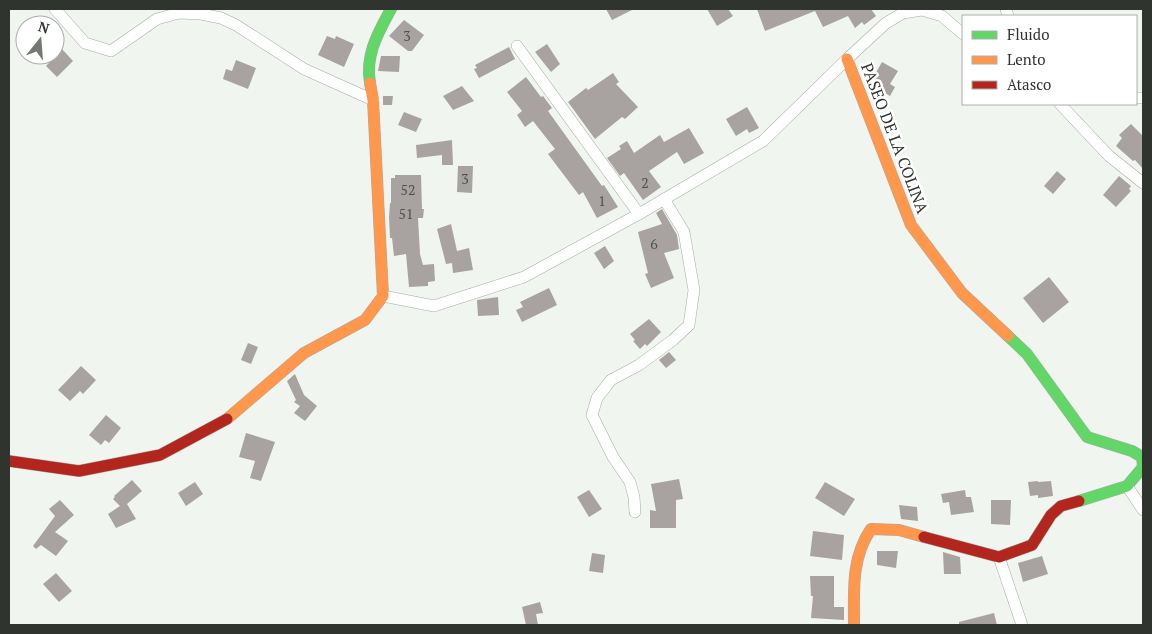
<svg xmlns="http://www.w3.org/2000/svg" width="1152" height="634" font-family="'PT Serif',serif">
  <rect width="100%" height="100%" fill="#f0f5f0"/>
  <g fill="#a8a3a1">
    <polygon points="606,9 634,9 612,20"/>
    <polygon points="707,9 728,9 733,16 717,26"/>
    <polygon points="757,9 871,9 876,16 864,25 862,22 855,28 848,16 823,27 815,11 765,31"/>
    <polygon points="404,20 424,35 412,51 408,51 389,36"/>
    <polygon points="327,36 335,39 336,36 354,44 344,67 318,55"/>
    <polygon points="547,44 560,64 551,72 535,52"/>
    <polygon points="509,47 515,59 479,78 474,69 477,68 475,65"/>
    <polygon points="62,49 73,61 57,77 46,66"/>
    <polygon points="381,56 400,56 399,72 378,71"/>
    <polygon points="236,60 256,68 248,89 223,79 226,69 232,71"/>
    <polygon points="882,62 898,71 890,84 895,87 890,96 885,93 881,99 871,93 869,89 872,84 870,83"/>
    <polygon points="613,73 619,82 616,84 638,107 625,119 622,117 595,139 568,102 586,88 588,90"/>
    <polygon points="526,77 541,97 543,96 552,108 548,111 602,186 604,185 618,207 597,218 583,192 579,195 548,154 555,149 533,121 525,127 517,115 522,111 507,92"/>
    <polygon points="462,86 474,101 453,110 443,96"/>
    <polygon points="383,96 393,96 392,105 383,105"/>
    <polygon points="747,107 759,128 749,133 747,129 736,136 726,119"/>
    <polygon points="404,112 422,119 416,132 398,125"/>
    <polygon points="1131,124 1143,136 1143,169 1135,160 1133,161 1116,146 1122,138 1119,135"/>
    <polygon points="689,128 704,153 684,164 677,152 649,171 661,187 643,200 624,173 620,176 607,158 621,149 619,146 627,141 634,153 660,135 664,142"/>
    <polygon points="452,140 453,165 442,165 442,155 417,158 416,145"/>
    <polygon points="458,166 473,166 472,193 457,192"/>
    <polygon points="1057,171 1066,179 1053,194 1044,186"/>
    <polygon points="395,175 421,175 422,209 424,209 423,218 418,218 420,254 423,265 434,264 435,281 428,282 428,286 409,287 406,254 394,256 392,238 390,238 389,217 390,203 391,203 391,178 395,178"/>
    <polygon points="1119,176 1131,186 1129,189 1131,191 1116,207 1103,195"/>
    <polygon points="662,209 677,235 679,249 664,253 674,278 651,288 645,274 648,273 638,232 662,224 656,213"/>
    <polygon points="451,224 457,251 469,248 473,270 453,273 452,263 446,264 437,229"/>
    <polygon points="605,246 614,261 604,269 594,253"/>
    <polygon points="1049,277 1069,302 1043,323 1023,298"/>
    <polygon points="549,288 557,305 522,322 516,310 523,307 520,302"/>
    <polygon points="498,297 499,315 478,316 477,300"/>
    <polygon points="649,319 661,332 647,346 645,344 640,349 633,341 635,340 630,334"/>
    <polygon points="248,343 258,347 251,364 241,360"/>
    <polygon points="669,352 676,360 666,368 659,360"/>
    <polygon points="81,366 96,380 83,394 80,391 70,401 58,390"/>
    <polygon points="295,374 304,395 317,406 305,421 294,413 300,406 294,402 296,400 287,381"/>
    <polygon points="106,415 121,428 109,443 105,440 101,445 89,435"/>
    <polygon points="246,433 275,442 261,481 250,478 255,461 239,457"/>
    <polygon points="679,479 683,499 676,500 676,528 650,528 650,510 656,511 651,484"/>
    <polygon points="132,480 142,491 127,504 136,519 116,528 108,514 120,506 113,499 115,497 114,496"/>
    <polygon points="1038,481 1038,482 1051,481 1053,496 1038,498 1038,495 1030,496 1028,482"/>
    <polygon points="195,482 203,494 186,506 178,493"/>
    <polygon points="825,482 855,499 844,516 815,498"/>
    <polygon points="589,490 602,509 589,517 577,497"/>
    <polygon points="965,490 966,497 971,497 974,512 951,515 949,502 943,503 941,494"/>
    <polygon points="60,500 74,515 55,532 68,541 56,556 41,545 36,549 33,546 55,516 49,509"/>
    <polygon points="991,500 1011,500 1010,525 991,524"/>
    <polygon points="899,505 917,507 918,521 901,519"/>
    <polygon points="813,531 844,535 842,560 810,556"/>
    <polygon points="877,551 898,551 896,568 877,565"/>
    <polygon points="943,552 960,557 961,574 944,574"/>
    <polygon points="592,553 605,555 603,573 589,571"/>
    <polygon points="1042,556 1048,574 1023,582 1018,563"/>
    <polygon points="56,573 72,591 59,602 43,584"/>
    <polygon points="810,576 834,576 834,607 844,607 844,620 811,618 813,596 811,596"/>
    <polygon points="540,602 543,613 536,614 538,625 526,625 522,607"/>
    <polygon points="994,613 997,625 959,625 959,622"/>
  </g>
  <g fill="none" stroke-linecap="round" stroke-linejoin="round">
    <g stroke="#a7aba7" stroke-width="12">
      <g id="street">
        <polyline points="55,9 85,43 111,51 157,19 179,13 201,14 221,18 236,25 304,69 373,100"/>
        <polyline points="1006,9 1008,16"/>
        <polyline points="517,46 639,214"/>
        <polyline points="1136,98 1143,98"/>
        <polyline points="1060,104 1109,156 1143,183"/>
        <polyline points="383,296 434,306 524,277 639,214 763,141 847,59 886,23 903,13 922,10 942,16 963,34"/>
        <polyline points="1127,486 1143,510"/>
        <polyline points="635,512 634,497 630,482 613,457 592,415 597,398 611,380 639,365 673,340 689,325 694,290 684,232 664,199"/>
        <polyline points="999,557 1022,625"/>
      </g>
    </g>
    <g stroke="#a7aba7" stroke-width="12">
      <g id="fast">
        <path d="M370 83C365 55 378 33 391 9"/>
        <polyline points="1008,336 1027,354 1087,437 1132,451 1142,457 1143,467 1127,486 1079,501"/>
      </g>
    </g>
    <g stroke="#a7aba7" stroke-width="12">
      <g id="slow">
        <polyline points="847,59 911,225 962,293 1008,336"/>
        <polyline points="227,419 304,353 365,320 383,296 373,100 370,83"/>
        <path d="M854 625C854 591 851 558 871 529L899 530 924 537"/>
      </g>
    </g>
    <g stroke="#a7aba7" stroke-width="12">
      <g id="jam">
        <polyline points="9,461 79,471 160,455 227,419"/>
        <polyline points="924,537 999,557 1032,545 1051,515 1061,506 1079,501"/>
      </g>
    </g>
    <use href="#street" stroke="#fdfefd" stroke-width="11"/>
    <use href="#fast" stroke="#63d668" stroke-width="11"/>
    <use href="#slow" stroke="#ff974d" stroke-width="11"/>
    <use href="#jam" stroke="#b3261e" stroke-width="11"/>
  </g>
  <g text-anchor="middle" stroke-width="5" stroke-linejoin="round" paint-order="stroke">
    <g font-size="14" fill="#4e504c">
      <text x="407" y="41">3</text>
      <text x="465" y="184">3</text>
      <text x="645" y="188">2</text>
      <text x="408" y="195">52</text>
      <text x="602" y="206">1</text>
      <text x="406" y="219">51</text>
      <text x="654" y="249">6</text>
    </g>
    <g font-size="16" fill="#30342f" stroke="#fff">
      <text transform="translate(895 138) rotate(69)" y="6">PASEO DE LA COLINA</text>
    </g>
  </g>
  <rect width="1152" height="634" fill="none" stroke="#30342f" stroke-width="20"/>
  <rect x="962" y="15" width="175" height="90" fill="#ffffff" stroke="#acaeac"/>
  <rect x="972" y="31" width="25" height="8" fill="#63d668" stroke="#acaeac"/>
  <text x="1007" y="40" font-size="15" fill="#30342f">Fluido</text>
  <rect x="972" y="56" width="25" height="8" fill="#ff974d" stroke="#acaeac"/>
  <text x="1007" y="65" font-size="15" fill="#30342f">Lento</text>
  <rect x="972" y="81" width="25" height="8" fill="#b3261e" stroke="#acaeac"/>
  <text x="1007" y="90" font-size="15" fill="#30342f">Atasco</text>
  <g transform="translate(40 40) rotate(17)"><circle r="24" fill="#ffffff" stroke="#acaeac"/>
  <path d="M0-4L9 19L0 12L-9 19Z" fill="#737873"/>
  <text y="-8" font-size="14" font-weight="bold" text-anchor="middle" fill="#30342f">N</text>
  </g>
</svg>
